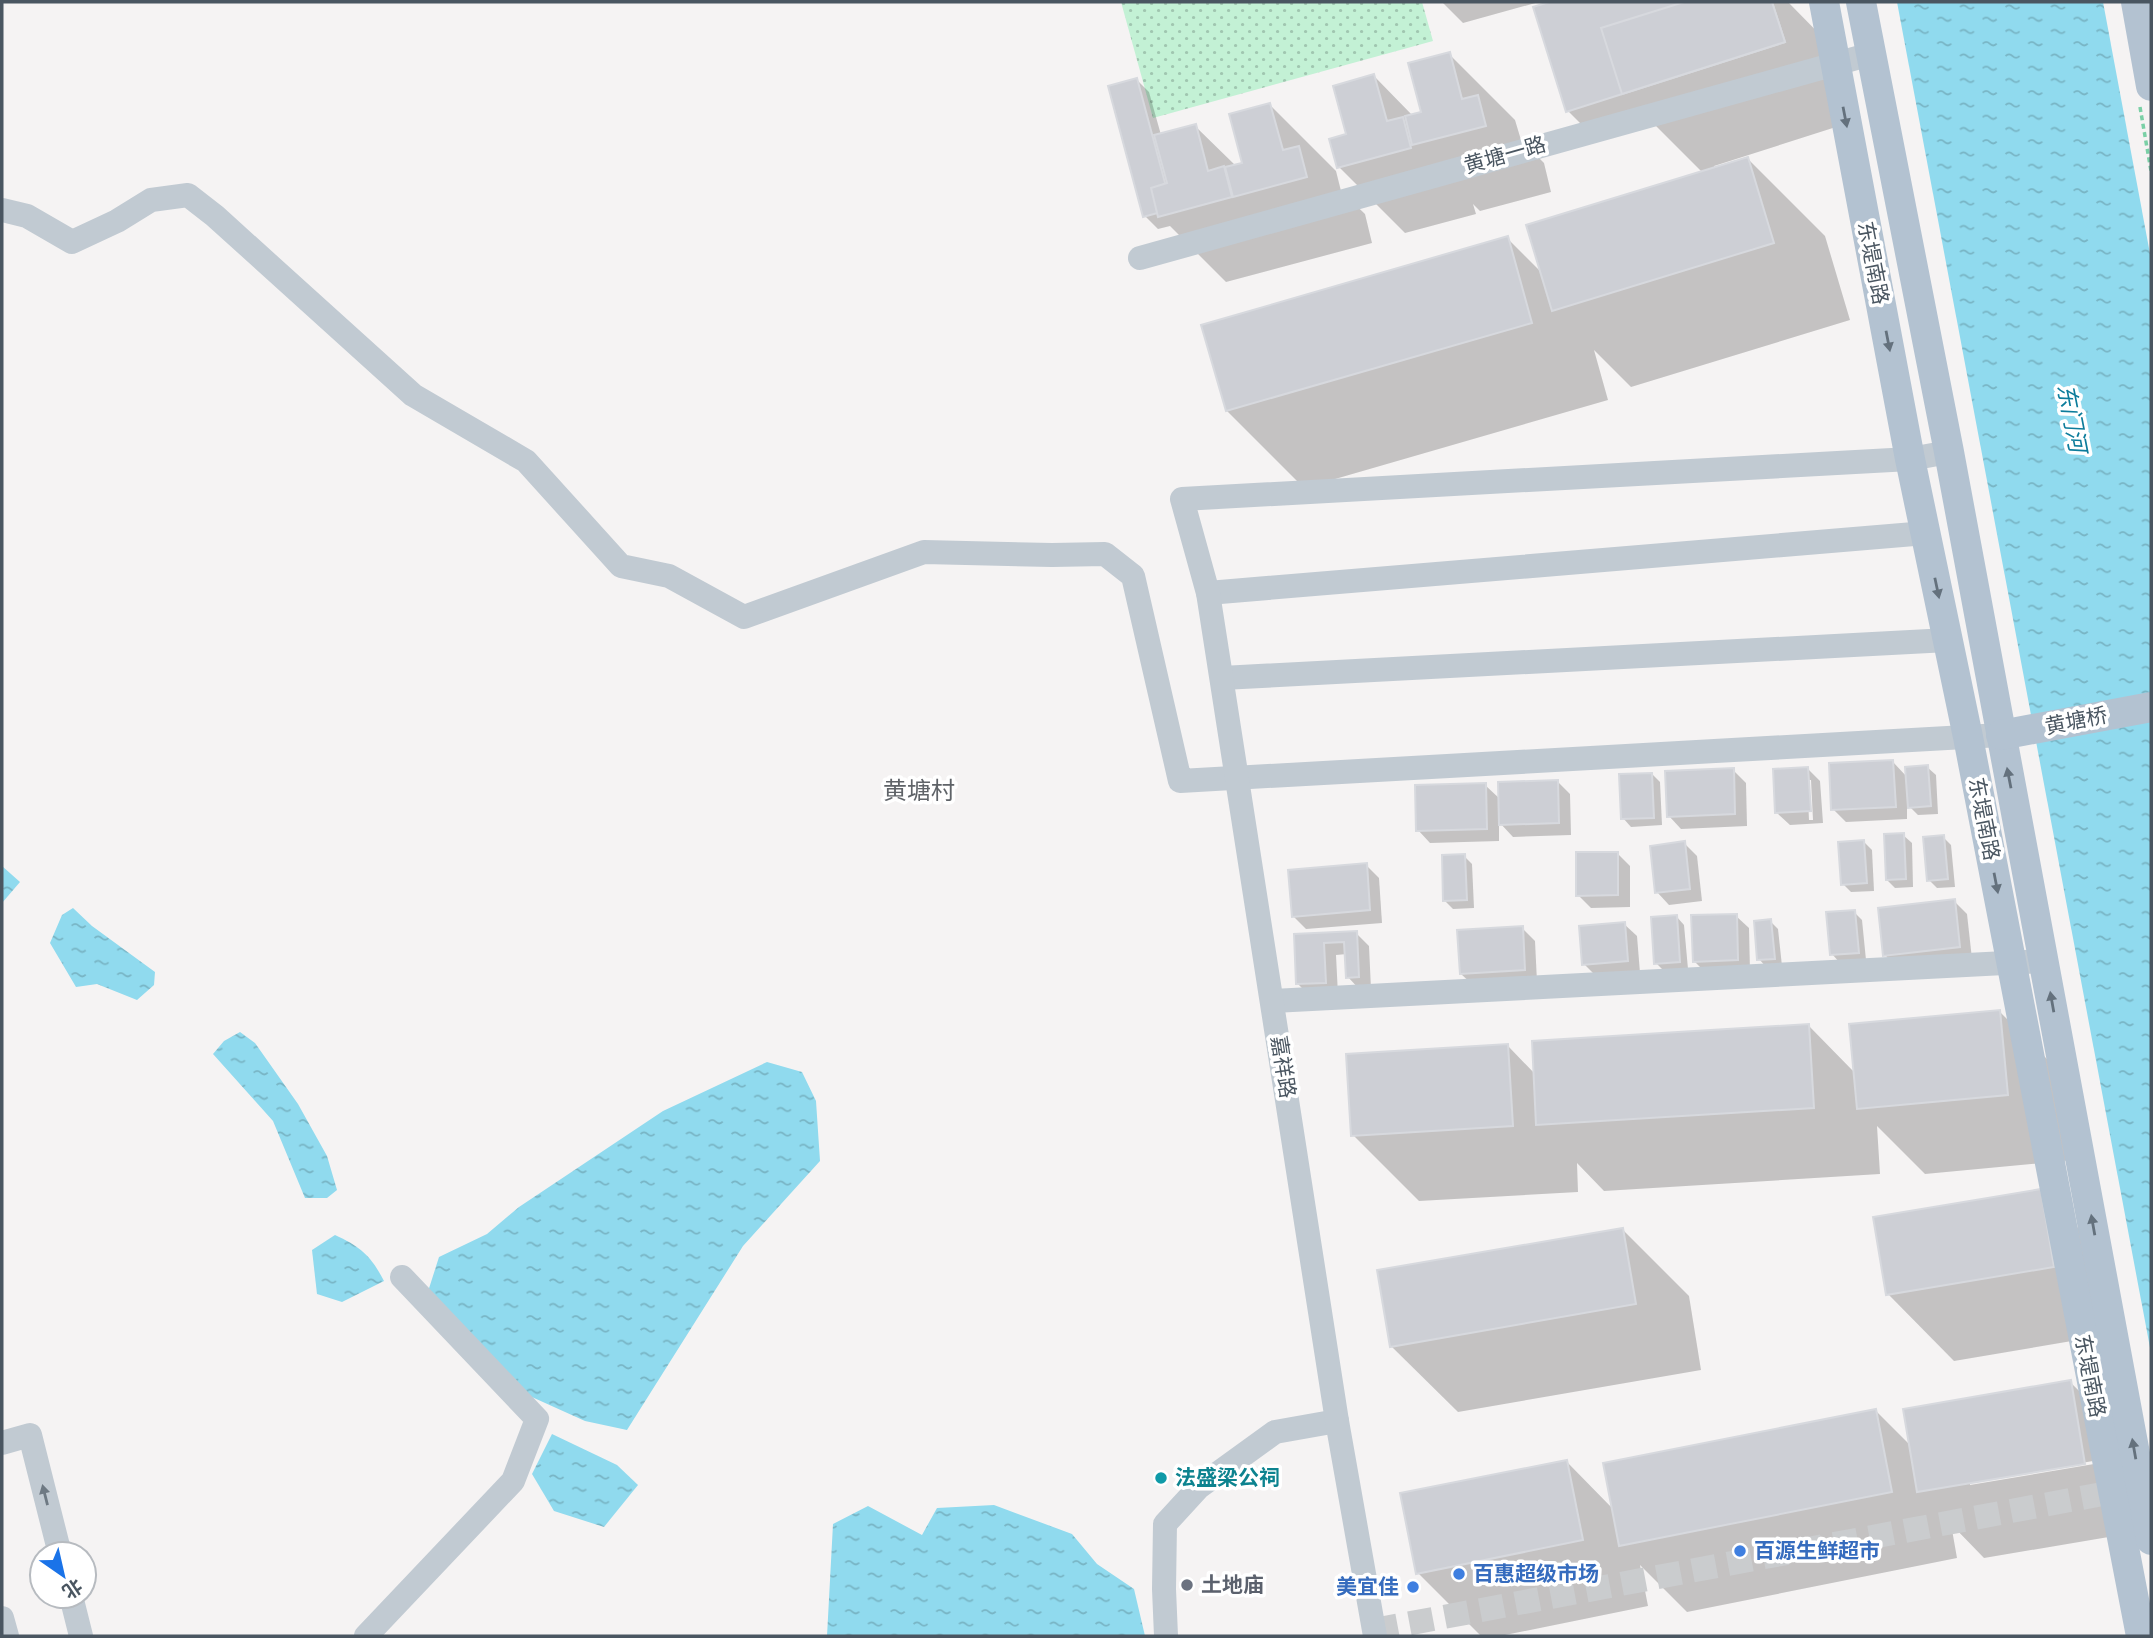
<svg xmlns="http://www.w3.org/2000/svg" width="2153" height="1638" font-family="'Titillium Web','Noto Sans SC',sans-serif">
  <defs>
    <pattern id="park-dots" width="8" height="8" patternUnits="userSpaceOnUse" patternTransform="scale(1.75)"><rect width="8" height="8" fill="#c3f1d5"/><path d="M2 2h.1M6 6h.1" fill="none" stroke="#a0c6b0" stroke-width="1.8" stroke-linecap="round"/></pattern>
    <pattern id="water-ripples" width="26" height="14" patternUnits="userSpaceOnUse" patternTransform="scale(1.75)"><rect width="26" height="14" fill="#90daee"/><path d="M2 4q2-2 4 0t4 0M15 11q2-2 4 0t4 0" fill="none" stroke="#78b4c4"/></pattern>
  </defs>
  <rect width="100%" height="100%" fill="#f5f3f3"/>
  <polygon fill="url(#park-dots)" points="1121,2 1422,2 1433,41 1153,118"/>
  <g fill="url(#water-ripples)">
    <polygon points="1897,2 2103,2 2151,259 2151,1353"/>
    <polygon points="2,866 20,882 2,903"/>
    <polygon points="73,908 92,926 155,972 154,985 137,1000 97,984 76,987 50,943 62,915"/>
    <polygon points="240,1032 255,1043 298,1104 327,1156 337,1190 327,1198 305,1198 273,1121 213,1054 224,1041"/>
    <polygon points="767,1062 802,1072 816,1101 820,1161 743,1246 627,1430 585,1421 505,1385 425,1301 439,1257 487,1234 519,1207 663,1111"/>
    <path d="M335 1235C361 1247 371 1256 384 1281L342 1302 317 1294 312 1250Z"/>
    <polygon points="552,1434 617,1465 638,1485 604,1527 554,1511 532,1474"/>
    <polygon points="994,1505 1072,1534 1097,1564 1134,1589 1145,1636 827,1636 833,1524 868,1506 922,1535 937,1508"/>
  </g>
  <g fill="#0003" fill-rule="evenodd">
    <polygon points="1442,2 1539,2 1463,23"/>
    <polygon points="1555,2 1788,2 1840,55 1861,119 1714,166 1715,169 1748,159 1825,236 1850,320 1631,387 1594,350 1608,400 1304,488 1227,411 1507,238 1543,274 1703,173 1649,119 1593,136 1568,111 1535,8"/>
    <polygon points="1449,54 1515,120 1521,140 1544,163 1551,192 1480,211 1473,204 1476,214 1405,233 1339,167 1348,135 1374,76 1413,116 1423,113"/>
    <polygon points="1137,80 1149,92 1161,135 1195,126 1236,166 1244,164 1270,105 1336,171 1341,191 1365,214 1372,243 1226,282 1170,226 1158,229 1145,216"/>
    <polygon points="1893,762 1907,777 1927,767 1936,775 1938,814 1918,815 1907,804 1907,819 1846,822 1833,809"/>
    <path d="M1808 769 1820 781 1823 823 1790 825 1777 813ZM1807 780H1811L1813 820H1809Z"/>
    <polygon points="1733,770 1746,783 1747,826 1681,829 1669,816"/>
    <polygon points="1652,774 1660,782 1662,825 1631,827 1623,818"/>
    <polygon points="1557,781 1570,794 1571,835 1513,837 1499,822 1499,841 1430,843 1418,830 1485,785 1500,799"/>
    <polygon points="1903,835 1912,843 1913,887 1895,888 1887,880"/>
    <polygon points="1943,837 1951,845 1955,887 1937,888 1929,880"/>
    <polygon points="1864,842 1872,850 1874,891 1851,892 1843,884"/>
    <polygon points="1684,843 1697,856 1702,901 1669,905 1657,892"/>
    <polygon points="1618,854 1630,866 1630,907 1591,908 1578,895"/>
    <polygon points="1464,856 1472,864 1474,908 1453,909 1445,901"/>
    <polygon points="1366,865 1379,878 1382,923 1306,929 1294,917"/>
    <polygon points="1954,901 1967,914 1972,959 1898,968 1885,955"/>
    <polygon points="1854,912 1862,920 1866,960 1840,963 1832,954"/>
    <polygon points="1676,916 1684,925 1688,969 1664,971 1656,963"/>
    <polygon points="1736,916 1749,928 1750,972 1707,974 1694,961"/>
    <polygon points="1770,921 1778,929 1782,966 1767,968 1759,959"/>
    <polygon points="1624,924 1637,936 1640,973 1597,977 1584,964"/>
    <polygon points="1522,928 1535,941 1537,982 1474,986 1461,974"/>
    <polygon points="1356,933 1369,946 1371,989 1360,990 1348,977 1347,954 1336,955 1338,995 1310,996 1297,983 1295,936"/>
    <polygon points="2000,1012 2066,1078 2073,1160 1925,1174 1877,1126 1880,1174 1604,1191 1577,1163 1578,1192 1419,1201 1353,1135 1508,1046 1535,1074 1809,1026 1855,1073"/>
    <polygon points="2040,1190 2107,1257 2119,1333 1954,1361 1888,1294"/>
    <polygon points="1623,1230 1689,1296 1701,1370 1458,1412 1391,1346"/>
    <path d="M2070 1382 2137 1448 2150 1530 1984 1558 1951 1524 1957 1558 1687 1612 1640 1565 1648 1606 1500 1636H1481L1418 1573 1567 1462 1613 1509 1875 1410 1911 1446ZM2093 1461 2094 1464 1970 1485V1482Z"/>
  </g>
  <g fill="#cdcfd5" stroke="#d7d9de" stroke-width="2">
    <polygon points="1549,2 1772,2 1785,42 1566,112 1533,7"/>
    <polygon points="1684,2 1772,2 1785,42 1622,94 1601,28"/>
    <polygon points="1450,52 1462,99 1478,95 1486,126 1412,145 1405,116 1421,112 1408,63"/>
    <polygon points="1374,74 1387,121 1403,117 1411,148 1337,168 1329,139 1346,134 1333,86"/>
    <polygon points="1137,78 1172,209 1143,217 1108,86"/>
    <polygon points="1270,103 1283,150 1299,146 1307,177 1233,197 1225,167 1242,163 1229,114"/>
    <polygon points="1196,124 1208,171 1224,166 1232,197 1158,217 1151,188 1167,183 1154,135"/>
    <polygon points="1748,157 1774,243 1552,311 1526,225"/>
    <polygon points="1508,236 1532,323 1226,411 1201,325"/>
    <polygon points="1893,760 1896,807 1831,810 1829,763"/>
    <polygon points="1928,765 1931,806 1908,808 1905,767"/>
    <polygon points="1808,767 1811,811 1775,813 1773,769"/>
    <polygon points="1734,768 1735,814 1667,817 1665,771"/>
    <polygon points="1652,773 1654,818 1621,819 1619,774"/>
    <polygon points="1558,780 1559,823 1499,825 1498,782"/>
    <polygon points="1486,783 1487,829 1416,831 1415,785"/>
    <polygon points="1904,833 1906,879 1886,880 1884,834"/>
    <polygon points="1944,835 1948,879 1927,881 1923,837"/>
    <polygon points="1864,840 1867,883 1841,885 1838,842"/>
    <polygon points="1685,841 1690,889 1655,893 1650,846"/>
    <polygon points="1576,852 1618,852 1618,895 1576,896"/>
    <polygon points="1465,854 1467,900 1443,901 1442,855"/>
    <polygon points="1367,863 1370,910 1292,917 1288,870"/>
    <polygon points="1955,899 1960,947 1883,956 1878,908"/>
    <polygon points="1855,910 1859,953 1830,955 1826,912"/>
    <polygon points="1737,914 1738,960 1693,962 1691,915"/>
    <polygon points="1677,915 1680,962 1654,964 1651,917"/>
    <polygon points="1771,919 1775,959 1757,960 1754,921"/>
    <polygon points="1625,922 1628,961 1582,965 1579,926"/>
    <polygon points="1523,926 1525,970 1460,974 1457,930"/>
    <polygon points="1357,931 1359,977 1346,978 1344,942 1324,943 1326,983 1296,984 1294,934"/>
    <polygon points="2000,1010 2008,1095 1857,1109 1849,1024"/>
    <polygon points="1809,1024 1814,1108 1536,1125 1532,1041"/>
    <polygon points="1508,1044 1513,1126 1351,1136 1346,1054"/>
    <polygon points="2041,1189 2054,1267 1886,1295 1873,1217"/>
    <polygon points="1623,1228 1636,1304 1390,1347 1377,1270"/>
    <polygon points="2071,1380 2085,1464 1917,1492 1903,1409"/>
    <polygon points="1876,1409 1892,1492 1619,1546 1603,1463"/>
    <polygon points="1567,1460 1583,1540 1416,1574 1400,1493"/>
  </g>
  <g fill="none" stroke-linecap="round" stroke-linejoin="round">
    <polyline stroke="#caccce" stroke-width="24" stroke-dasharray="24 12" stroke-linecap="butt" points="1374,1630 2113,1492"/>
    <polyline stroke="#7ad0a6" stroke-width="3.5" stroke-dasharray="5 3.5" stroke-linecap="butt" points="2140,107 2151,171"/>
    <g stroke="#c1cad2" stroke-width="24">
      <polyline points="2,210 27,216 72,242 117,221 151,200 188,195 215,216 413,395 526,461 621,566 669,576 744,617 924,552 1052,555 1105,554 1133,576 1180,781 2001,735"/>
      <polyline points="1140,258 1871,54"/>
      <polyline points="1208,593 1926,533"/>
      <polyline points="1222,678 1948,640"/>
      <polyline points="1273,1001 2044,961"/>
      <polyline points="2,1443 30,1435 60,1554"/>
      <polyline points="71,1596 81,1636"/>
      <polyline points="2,1618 7,1636"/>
      <polyline points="366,1636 513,1481 537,1419 402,1277"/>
      <polyline points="1166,1636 1164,1589 1165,1524 1199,1487 1275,1432 1337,1421"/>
      <polyline points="1375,1636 1337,1421 1208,593 1182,499 1910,459 1949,452"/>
    </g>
    <g stroke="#b3c2d1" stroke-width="30">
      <polyline points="1824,2 1910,459 1968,737 2141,1636"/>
      <polyline points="1861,2 1949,452 2151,1540"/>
      <polyline points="2136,2 2151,86"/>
      <polyline points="2001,735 2151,707"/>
    </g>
  </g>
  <defs><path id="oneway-solid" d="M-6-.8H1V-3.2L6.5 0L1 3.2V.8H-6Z" transform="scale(1.75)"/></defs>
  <g fill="#64717d">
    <use href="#oneway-solid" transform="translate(1845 117) rotate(79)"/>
    <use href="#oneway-solid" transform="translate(1888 341) rotate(79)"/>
    <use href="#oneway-solid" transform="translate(1937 588) rotate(78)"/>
    <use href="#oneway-solid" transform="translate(2009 778) rotate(-101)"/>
    <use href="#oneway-solid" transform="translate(1996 883) rotate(79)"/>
    <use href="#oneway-solid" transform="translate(2052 1002) rotate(-100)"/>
    <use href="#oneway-solid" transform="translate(2093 1225) rotate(-100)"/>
    <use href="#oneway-solid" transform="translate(2134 1449) rotate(-100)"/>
  </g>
  <use fill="#6e7983" href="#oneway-solid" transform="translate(45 1495) rotate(-104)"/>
  <circle fill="#0f9aa8" stroke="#fff" stroke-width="2.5" cx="1161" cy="1478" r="7"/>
  <g fill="#3f7fe0" stroke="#fff" stroke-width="2.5">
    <circle cx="1740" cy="1551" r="7"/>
    <circle cx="1459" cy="1574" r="7"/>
    <circle cx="1413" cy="1587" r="7"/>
  </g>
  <circle fill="#6b7280" stroke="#fff" stroke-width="2.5" cx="1187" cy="1585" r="7"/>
  <g text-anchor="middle" stroke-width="7" stroke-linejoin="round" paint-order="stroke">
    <g font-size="21" fill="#4a5661" stroke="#fff">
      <text transform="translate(1505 155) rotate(-16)" y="7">黄塘一路</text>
      <text transform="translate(1873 263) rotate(79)" y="7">东堤南路</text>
      <text transform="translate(2076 721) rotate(-11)" y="7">黄塘桥</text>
      <text transform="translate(1984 819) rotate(79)" y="7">东堤南路</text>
      <text transform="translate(1283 1067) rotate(81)" y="7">嘉祥路</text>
      <text transform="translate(2090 1376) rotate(79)" y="7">东堤南路</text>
    </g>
    <g font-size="21" font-weight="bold" fill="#0d838f" stroke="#fff" text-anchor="start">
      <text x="1175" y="1485">法盛梁公祠</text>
    </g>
    <g font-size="21" font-weight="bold" fill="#366cbe" stroke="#fff" text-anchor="start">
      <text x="1754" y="1558">百源生鲜超市</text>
      <text x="1473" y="1581">百惠超级市场</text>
      <text x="1399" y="1594" text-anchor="end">美宜佳</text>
    </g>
    <g font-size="21" font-weight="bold" fill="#5b616d" stroke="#fff" text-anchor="start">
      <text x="1201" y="1592">土地庙</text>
    </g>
    <g font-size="23" font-style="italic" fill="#0c7c9b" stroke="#fff">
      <text transform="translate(2072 418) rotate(79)" y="8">东门河</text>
    </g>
    <g font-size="24" fill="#5f6368" stroke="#fff">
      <text x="919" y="799">黄塘村</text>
    </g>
  </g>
  <rect width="2153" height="1638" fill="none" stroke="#4a5661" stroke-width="7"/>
  <g transform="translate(63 1575) rotate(146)"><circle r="33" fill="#ffffff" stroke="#b7bbc0" stroke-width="2"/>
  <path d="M0-5L12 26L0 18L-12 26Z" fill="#1a73e8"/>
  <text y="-10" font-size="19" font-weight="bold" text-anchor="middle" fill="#4a5661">北</text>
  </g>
</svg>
